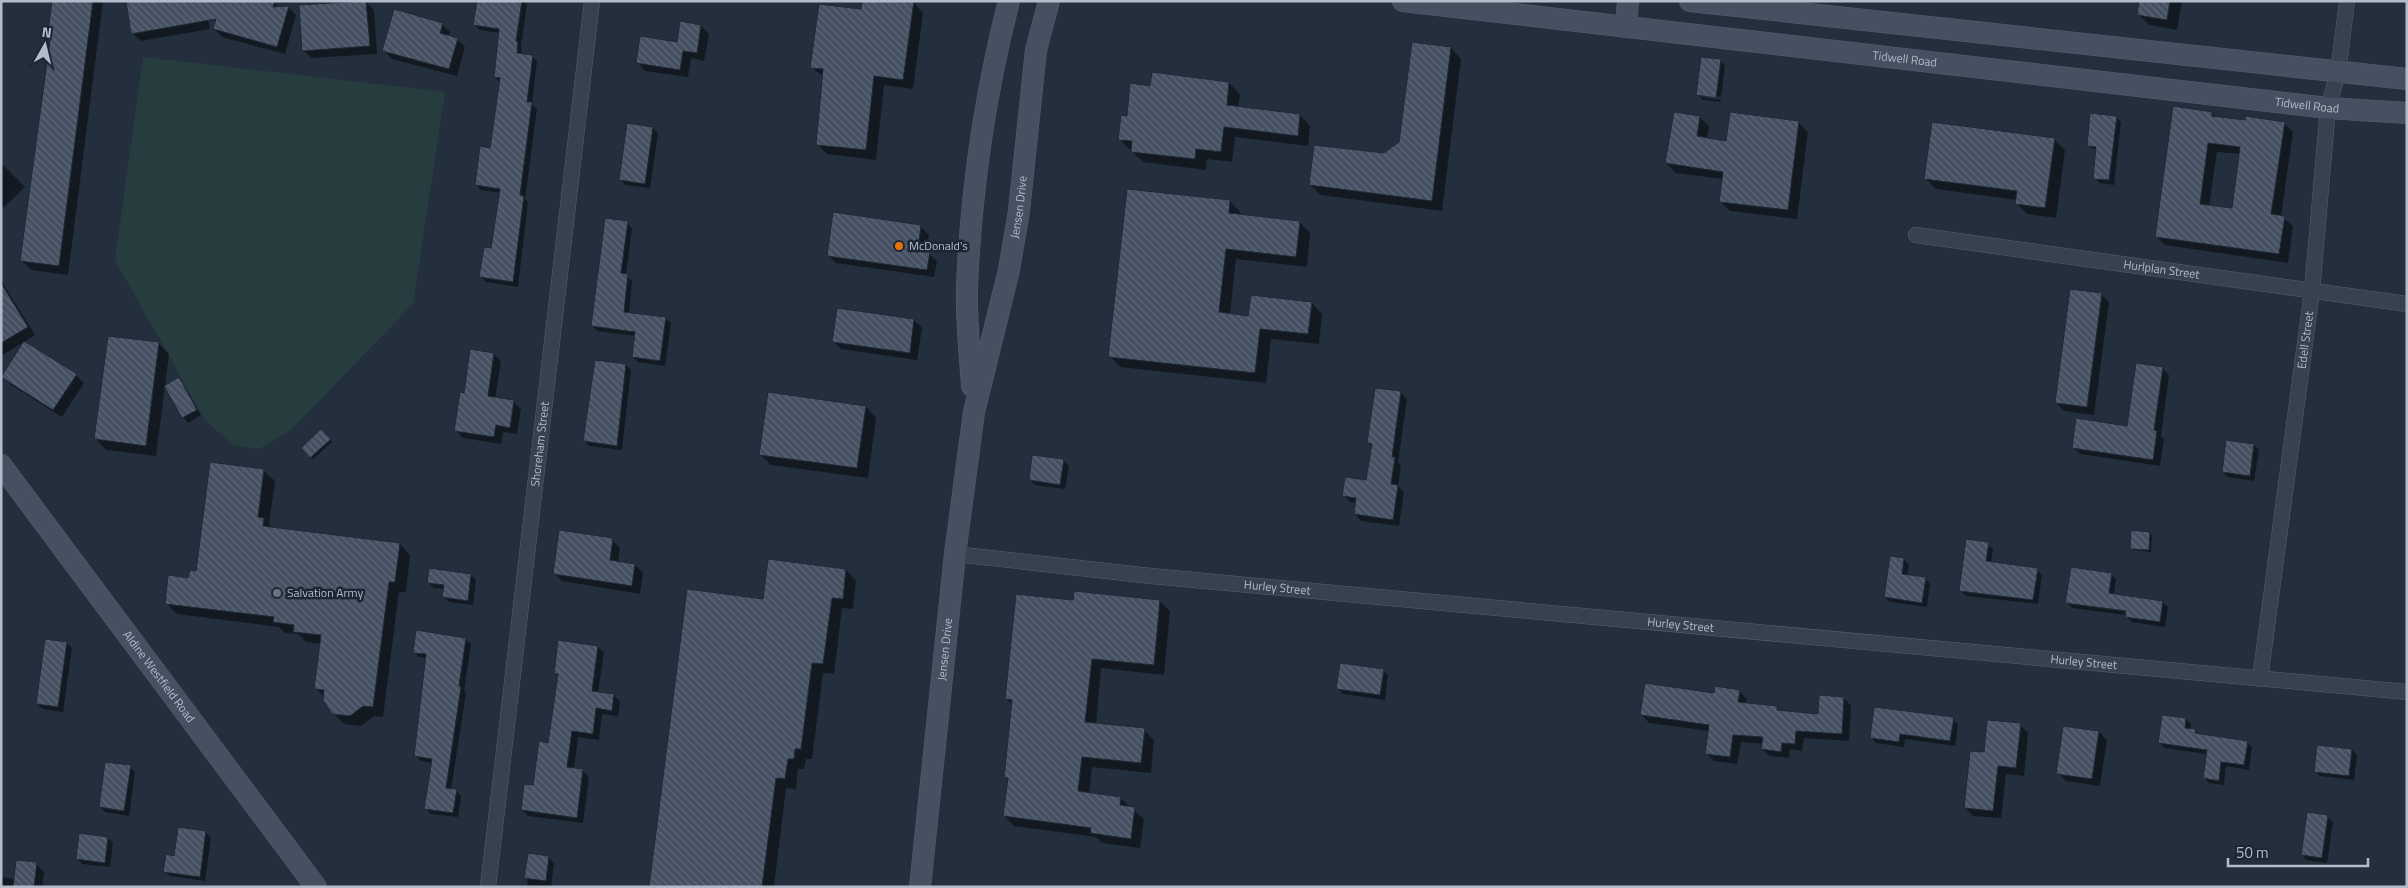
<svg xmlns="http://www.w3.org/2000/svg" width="2408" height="888" font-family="'Titillium Web',sans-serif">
  <defs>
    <pattern id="building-back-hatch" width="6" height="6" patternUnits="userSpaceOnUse" patternTransform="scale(1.25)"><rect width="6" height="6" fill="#455162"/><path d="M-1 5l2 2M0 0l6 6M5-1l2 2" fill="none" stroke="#5d6877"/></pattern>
  </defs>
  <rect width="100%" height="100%" fill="#242f3e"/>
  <polygon fill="#263c3f" points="143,57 445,92 413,304 291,430 259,449 233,445 205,420 115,260"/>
  <g fill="#0007" fill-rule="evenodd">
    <polygon points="54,1 103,1 68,275 31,270 22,261"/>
    <polygon points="205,1 210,29 141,41 132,33"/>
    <polygon points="478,1 525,1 527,4 521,46 522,55 532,56 537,61 532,105 537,109 525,199 528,202 518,287 486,282 481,277 492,250 501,193 481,190 476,185 491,149 501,83 495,77 500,33 480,30 475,25"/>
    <polygon points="2141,1 2182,1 2177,30 2149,25 2138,14"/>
    <polygon points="274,2 280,8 288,7 296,15 285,54 222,37 214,29"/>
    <polygon points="366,2 374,10 377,54 311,58 303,50"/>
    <polygon points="914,3 923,13 913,89 884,85 876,160 827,154 817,144 824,77 811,67 862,11"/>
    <polygon points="442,24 450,32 449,36 457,39 465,47 457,76 392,59 384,51"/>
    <polygon points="701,26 709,34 704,61 691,58 688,77 645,71 637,62 678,43"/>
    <polygon points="1451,48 1461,59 1442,211 1321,195 1310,185 1385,155 1400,143"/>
    <polygon points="1720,60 1725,66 1721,97 1702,94 1702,97 1721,100 1720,102 1703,100 1698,94"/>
    <polygon points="1229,83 1240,94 1238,108 1300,115 1310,126 1308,146 1235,137 1232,162 1207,159 1206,170 1143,162 1119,139 1128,117 1152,87"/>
    <path d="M2212 113 2217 118 2284 123 2293 132 2281 216 2293 226 2288 263 2165 245 2156 236ZM2217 152 2241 154 2233 210 2209 206Z"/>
    <polygon points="1699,117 1709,126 1707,139 1727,142 1798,122 1808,132 1797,219 1730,211 1720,201 1723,179 1676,173 1666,163"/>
    <polygon points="2116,117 2121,122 2114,185 2100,183 2094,178 2097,151 2088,145"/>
    <polygon points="653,128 658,133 650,188 625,185 620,179"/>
    <polygon points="2054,139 2065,150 2056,218 2027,214 2016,203 2017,200 1936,189 1925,178"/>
    <polygon points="1,163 25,187 1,210"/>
    <polygon points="1230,201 1240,212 1240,216 1300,222 1310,233 1307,267 1236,259 1230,315 1250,317 1312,303 1322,314 1319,344 1271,339 1266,383 1120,367 1110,356"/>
    <polygon points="627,223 632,228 626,275 632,281 629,314 665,318 671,323 665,366 638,362 633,357 636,336 597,331 592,326"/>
    <polygon points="921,227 929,235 926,252 937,261 934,277 836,263 828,255"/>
    <polygon points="1,280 35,335 3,355 1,353"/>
    <polygon points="2101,294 2109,302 2094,415 2064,411 2056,403"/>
    <polygon points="914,320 922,328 917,360 841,349 833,341"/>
    <polygon points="158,343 169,354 156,456 106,450 96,439"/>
    <polygon points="493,354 501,361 495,399 513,401 521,409 517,434 503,432 501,444 463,438 456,430 465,394"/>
    <polygon points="626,365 631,370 622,450 589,446 584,440"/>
    <polygon points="2162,368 2169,375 2161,436 2164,439 2160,466 2080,454 2073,447 2128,427"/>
    <polygon points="76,375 84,383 62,417 11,385 3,377"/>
    <polygon points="179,379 201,415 188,423 183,417"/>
    <polygon points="1401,393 1407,399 1398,463 1401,465 1398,486 1404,492 1399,526 1361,521 1355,514 1357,503 1350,502 1344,495 1367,482 1372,447 1369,443"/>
    <polygon points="866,407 876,418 868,478 771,465 760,454"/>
    <polygon points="321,431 332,442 313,459 302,448"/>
    <polygon points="2254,445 2259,450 2254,481 2228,477 2223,472"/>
    <polygon points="1063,460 1069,466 1065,489 1035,485 1030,480"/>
    <polygon points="264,471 275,481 269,524 273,528 400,544 410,555 406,592 399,592 383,717 374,716 361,726 344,724 333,713 324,697 315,688 321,644 306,642 298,634 285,633 279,627 177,614 166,603 197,573"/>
    <polygon points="2150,533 2152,535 2151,552 2133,550 2131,548"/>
    <polygon points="612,540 620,548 618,562 635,565 643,573 640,594 562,581 554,573"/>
    <polygon points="1988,544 1993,549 1991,563 2037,570 2042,575 2038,604 1966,596 1960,590"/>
    <polygon points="1904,559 1909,565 1907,576 1925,578 1930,584 1927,607 1890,602 1885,597"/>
    <polygon points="769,560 846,570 856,581 853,609 842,608 834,674 823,673 812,759 806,759 804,769 798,769 796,789 786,788 774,887 650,887 764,600"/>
    <polygon points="2111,574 2116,579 2114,595 2162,602 2168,607 2165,627 2131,622 2126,615 2072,608 2067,602"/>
    <polygon points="471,575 476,580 473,605 449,602 444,597 445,589 434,588 429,583"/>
    <polygon points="1074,601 1160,601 1170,611 1164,675 1101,668 1096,725 1144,730 1154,740 1151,773 1092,767 1089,794 1120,798 1144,819 1140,848 1102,843 1096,837 1014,826 1004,816 1009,781 1006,778 1013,705 1006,699"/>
    <polygon points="465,639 471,644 464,691 466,693 451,790 456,790 461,796 458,817 431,814 426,808 432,763 421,761 416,756 426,658 419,657 414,652"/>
    <polygon points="67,643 72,648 63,712 43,709 37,704"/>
    <polygon points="598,647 604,653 598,693 613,695 620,701 618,716 602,714 599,740 578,737 574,769 583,771 589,777 583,823 528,816 522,809 534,787 550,744 559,677 555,673"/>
    <polygon points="1383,670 1388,675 1385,700 1343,694 1338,689"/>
    <polygon points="1739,691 1747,699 1746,704 1776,707 1781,712 1819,715 1844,698 1851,706 1849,741 1804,738 1802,751 1790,749 1789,758 1770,756 1762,749 1763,744 1741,742 1737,764 1714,761 1706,753 1710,731 1649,723 1642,715 1715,695"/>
    <polygon points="1953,719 1958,724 1955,746 1905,739 1904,747 1876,743 1871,737"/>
    <polygon points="2186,719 2191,724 2190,730 2195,731 2199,735 2247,742 2252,747 2249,770 2226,766 2224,785 2209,783 2204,778 2207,754 2165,748 2160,743"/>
    <polygon points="2020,725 2028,733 2024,776 2006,774 2001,818 1973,816 1965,808 1985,754"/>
    <polygon points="2099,732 2107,740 2100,786 2066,781 2058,773"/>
    <polygon points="2352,750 2357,755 2354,780 2320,776 2315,771"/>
    <polygon points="130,767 135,772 129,816 105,812 100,807"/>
    <polygon points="2327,817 2333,822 2327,863 2307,860 2302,855"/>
    <polygon points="206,833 211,838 205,881 170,876 164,871 175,857"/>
    <polygon points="108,838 113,843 110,867 82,864 77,858"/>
    <polygon points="529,855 549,858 554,863 551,887 527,887"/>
    <polygon points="36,864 44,872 42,887 1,887 1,877 15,879"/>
  </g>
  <g fill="url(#building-back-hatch)" stroke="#1f2835" fill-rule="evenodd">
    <polygon points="52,1 93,1 59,266 20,261 50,40 47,39"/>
    <polygon points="126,1 275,1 273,7 289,6 277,47 213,29 216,19 131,34"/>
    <polygon points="366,1 370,46 302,51 299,5"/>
    <polygon points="477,1 522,1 516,41 518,42 517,53 533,55 527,102 532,102 520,195 524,196 513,282 479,277 484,247 491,248 500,189 475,185 480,146 490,148 500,78 494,77 499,29 473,25"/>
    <polygon points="862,1 914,1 903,80 874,76 866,150 816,145 823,69 810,68 819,4 861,9"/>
    <polygon points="2139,1 2170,1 2167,20 2137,15"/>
    <polygon points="394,9 443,23 440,33 458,38 449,69 382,51"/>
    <polygon points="680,21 701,25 697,53 683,51 680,70 636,63 640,36 677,42"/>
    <polygon points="1412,42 1451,47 1432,201 1309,185 1314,145 1384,153 1399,142"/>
    <polygon points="1701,57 1721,59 1716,98 1696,95"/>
    <polygon points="1152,72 1229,82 1227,105 1300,114 1298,136 1224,127 1221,152 1196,149 1195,159 1131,152 1132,141 1118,140 1121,115 1127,116 1130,83 1150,86"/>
    <path d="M2173 106 2212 112V116L2245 120V116L2285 122 2271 214 2285 216 2279 254 2155 237ZM2208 143 2240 147 2232 208 2200 204Z"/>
    <polygon points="1674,112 1700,116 1697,136 1726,141 1730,112 1799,121 1788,210 1719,202 1723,172 1665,163"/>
    <polygon points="2090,113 2117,116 2109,180 2093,179 2096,147 2087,146"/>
    <polygon points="1932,122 2055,138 2045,208 2015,204 2017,191 1924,179"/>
    <polygon points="627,123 653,127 645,184 619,180"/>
    <polygon points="1127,189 1230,200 1229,213 1300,221 1296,257 1226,249 1219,312 1248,316 1251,295 1312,302 1308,334 1260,329 1255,373 1108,357"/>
    <polygon points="833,212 921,225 918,250 930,252 927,270 827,256"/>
    <polygon points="605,218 628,221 621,273 628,274 624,312 666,317 660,361 632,357 635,332 591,326"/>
    <polygon points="1,283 28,327 1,343"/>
    <polygon points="2070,289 2102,293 2087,407 2055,403"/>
    <polygon points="837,308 914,319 910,353 832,342"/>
    <polygon points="108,336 159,342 146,446 94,439"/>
    <polygon points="24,341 77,374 53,410 1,377"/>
    <polygon points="470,349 494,353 488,396 514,400 510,428 496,425 494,437 454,431 460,392 464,393"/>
    <polygon points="595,360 626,364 617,446 583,441"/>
    <polygon points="2136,363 2163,367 2154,430 2157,431 2153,460 2072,448 2076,418 2127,426"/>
    <polygon points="179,377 197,410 182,418 164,386"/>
    <polygon points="1375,388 1401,391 1392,457 1395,457 1391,484 1398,485 1393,520 1354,514 1356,498 1342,496 1345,477 1366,480 1372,444 1367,443"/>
    <polygon points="768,392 866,406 857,468 759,455"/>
    <polygon points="321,429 331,439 310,458 301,448"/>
    <polygon points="2226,440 2254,444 2250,476 2222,472"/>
    <polygon points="1032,455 1064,459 1060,485 1029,480"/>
    <polygon points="210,462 264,469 258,517 264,518 263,526 400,543 395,582 389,582 373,707 363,706 350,716 332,714 323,700 324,690 314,689 321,635 293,632 294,625 273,622 274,617 165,604 168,575 188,578 190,570 196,571"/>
    <polygon points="559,530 613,538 610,560 635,564 632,586 553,574"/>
    <polygon points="2131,530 2150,532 2149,550 2130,549"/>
    <polygon points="1966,539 1989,542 1986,561 2038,568 2033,600 1959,591"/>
    <polygon points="1890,556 1904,558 1902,574 1926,577 1922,603 1884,597"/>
    <polygon points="768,559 846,569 843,599 832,598 823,664 812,663 801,749 795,749 794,759 788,759 785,779 776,778 762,887 649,887 687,589 763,599"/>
    <polygon points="2071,567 2112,573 2109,593 2163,601 2160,622 2125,617 2126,611 2065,603"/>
    <polygon points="429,568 471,574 468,601 442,597 444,585 427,583"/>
    <polygon points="1074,591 1160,600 1154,665 1092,659 1085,722 1145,728 1141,763 1082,757 1078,791 1121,797 1120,805 1135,807 1131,839 1090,833 1091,828 1003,816 1008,778 1004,778 1012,700 1005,699 1016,594 1073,600"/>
    <polygon points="416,630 466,638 459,686 461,687 446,788 457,789 453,813 424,809 432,759 414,756 426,654 413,653"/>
    <polygon points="45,639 67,642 58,707 36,704"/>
    <polygon points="558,640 598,646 592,691 614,694 612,711 596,708 593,734 572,731 567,767 583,769 577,818 521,810 524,784 533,785 539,741 548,743 558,674 554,674"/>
    <polygon points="1340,663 1384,669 1380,695 1336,689"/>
    <polygon points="1645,683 1714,693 1715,686 1740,690 1738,702 1777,706 1777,710 1818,714 1819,695 1844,697 1842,734 1796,731 1795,744 1782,743 1781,752 1761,749 1763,737 1733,735 1730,757 1705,754 1709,725 1640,715"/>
    <polygon points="1874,707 1954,717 1950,741 1900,734 1899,742 1870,738"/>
    <polygon points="2162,715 2186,718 2185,728 2196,729 2195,733 2248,741 2244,765 2221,762 2219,781 2203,778 2207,750 2158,743"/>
    <polygon points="1987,720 2021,723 2016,768 1998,766 1993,811 1964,808 1970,751 1984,752"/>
    <polygon points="2063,726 2099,731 2092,779 2056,774"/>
    <polygon points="2317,745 2352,749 2349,776 2314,772"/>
    <polygon points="105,762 131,765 124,811 99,807"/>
    <polygon points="2307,812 2328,815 2322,858 2301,855"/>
    <polygon points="178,827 206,831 200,877 163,872 166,854 174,856"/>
    <polygon points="79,833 108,837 105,863 76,859"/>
    <polygon points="528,853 549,856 546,881 524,878"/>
    <polygon points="16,860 37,862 34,887 13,887"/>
  </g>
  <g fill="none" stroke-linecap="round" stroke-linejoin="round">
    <g stroke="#565f6c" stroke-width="16">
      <g id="minor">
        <path id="s1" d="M1916 235 2407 304"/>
        <path id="s2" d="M955 554 1151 576 2407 692"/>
        <path id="s3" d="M2260 679 2312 291 2328 108 2338 73 2347 1"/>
        <path id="s4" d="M488 887 592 1"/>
      </g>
    </g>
    <g stroke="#565f6c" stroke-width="22">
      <g id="secondary">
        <path id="s5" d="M1403 1 2328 108 2407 113"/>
        <polyline points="1690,1 2407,79"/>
        <polyline points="1626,27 1628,1"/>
        <path d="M972 386C970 354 966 320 967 287 971 192 985 94 1009 1"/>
        <path id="s6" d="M1 465 316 887"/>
        <path id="s7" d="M920 887 955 554 974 412 1009 270 1019 211 1036 50 1049 1"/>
      </g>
    </g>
    <use href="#minor" stroke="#38414e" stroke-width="15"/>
    <use href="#secondary" stroke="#465061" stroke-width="21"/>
  </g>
  <circle fill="#e8710a" stroke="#1d2633" stroke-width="2" cx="899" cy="246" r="5"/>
  <circle fill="#6b7280" stroke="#1d2633" stroke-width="2" cx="277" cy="593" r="5"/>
  <g text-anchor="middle" stroke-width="5" stroke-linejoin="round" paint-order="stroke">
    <g font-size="12" fill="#b4bcc9" stroke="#1d2633">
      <text dy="4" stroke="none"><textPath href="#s5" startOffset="505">Tidwell Road</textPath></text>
      <text dy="4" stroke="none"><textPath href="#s5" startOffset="910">Tidwell Road</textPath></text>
      <text dy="4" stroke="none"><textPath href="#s7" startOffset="688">Jensen Drive</textPath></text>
      <text dy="4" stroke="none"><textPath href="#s1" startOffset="248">Hurlplan Street</textPath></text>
      <text dy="4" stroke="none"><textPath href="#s3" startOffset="342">Edell Street</textPath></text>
      <text dy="4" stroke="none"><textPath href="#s4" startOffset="446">Shoreham Street</textPath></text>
      <text dy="4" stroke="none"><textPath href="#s2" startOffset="324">Hurley Street</textPath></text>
      <text dy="4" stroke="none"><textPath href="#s2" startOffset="729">Hurley Street</textPath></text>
      <text dy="4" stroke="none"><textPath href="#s7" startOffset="239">Jensen Drive</textPath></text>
      <text dy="4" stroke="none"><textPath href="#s2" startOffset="1134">Hurley Street</textPath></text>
      <text dy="4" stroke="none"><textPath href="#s6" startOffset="264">Aldine Westfield Road</textPath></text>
    </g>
    <g font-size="12" fill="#b4bcc9" stroke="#1d2633" text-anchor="start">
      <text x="909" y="250">McDonald's</text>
      <text x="287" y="597">Salvation Army</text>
    </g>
  </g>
  <rect width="2408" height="888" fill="none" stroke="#b4bcc9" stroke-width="5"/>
  <g transform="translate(45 45) rotate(8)" stroke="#1d2633" stroke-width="4" paint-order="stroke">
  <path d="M0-4L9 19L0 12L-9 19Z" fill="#b4bcc9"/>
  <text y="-8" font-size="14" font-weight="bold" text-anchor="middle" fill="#b4bcc9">N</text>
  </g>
  <path d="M2228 858v8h140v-8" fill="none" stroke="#b4bcc9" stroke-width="2.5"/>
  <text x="2236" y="858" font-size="15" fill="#b4bcc9" stroke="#1d2633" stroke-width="4" paint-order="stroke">50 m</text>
</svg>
